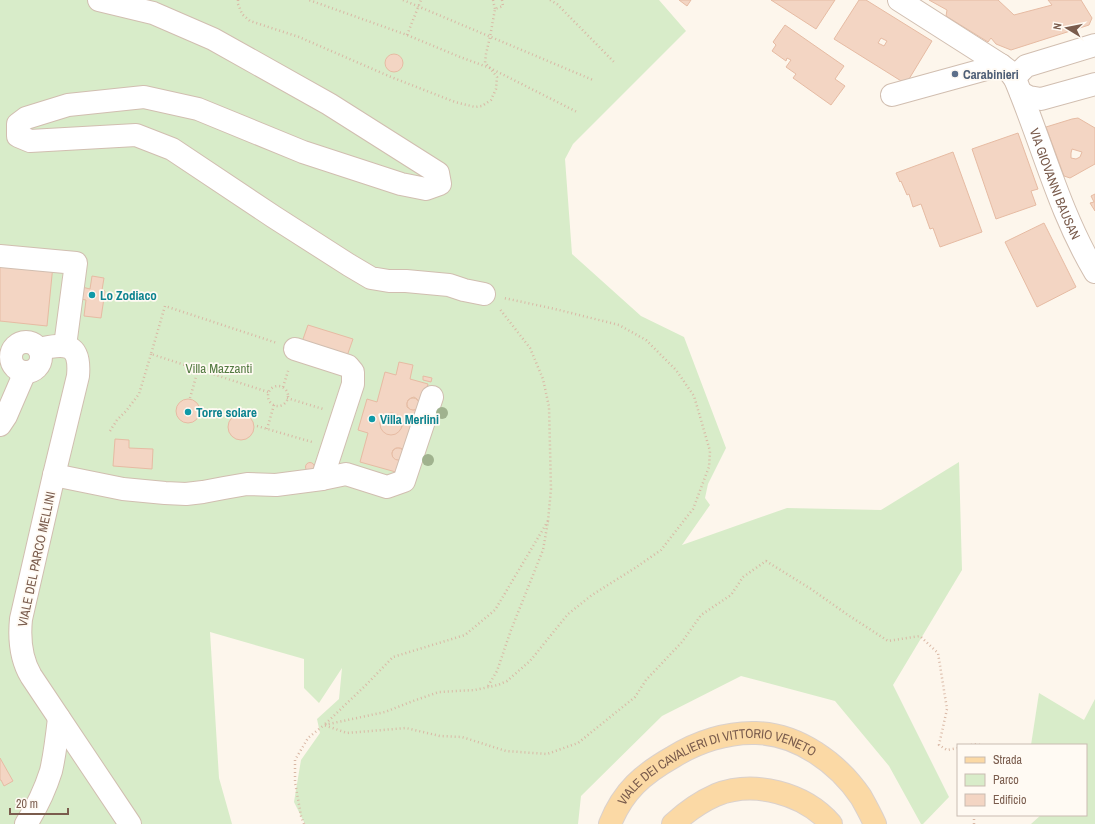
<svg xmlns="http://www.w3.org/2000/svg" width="1095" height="824" font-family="'Archivo Narrow',sans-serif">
  <rect width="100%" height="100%" fill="#fdf6ec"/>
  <g fill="#d8ecc9">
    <polygon points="0,0 659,0 686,31 573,144 565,159 572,254 641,316 684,337 726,448 708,484 705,498 710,505 682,545 787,508 881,510 959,462 962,570 893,685 949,797 923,824 921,824 889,766 835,701 741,676 662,716 581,796 578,824 305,824 294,802 301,760 320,733 317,719 339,699 342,668 319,703 304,688 304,659 210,632 219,778 232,824 0,824"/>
    <polygon points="1039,693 1084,720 1095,699 1095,824 1031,824 1041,815 1086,815 1086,745 1031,745"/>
  </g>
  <g fill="#f3d5c3" stroke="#e6bba3" fill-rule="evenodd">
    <polygon points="679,0 691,0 687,6"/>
    <polygon points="771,0 835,0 816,29"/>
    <path d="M859 0H866L932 41 906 84 834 39ZM881 38 887 41 884 46 878 43Z"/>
    <polygon points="929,0 998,0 1014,15 1052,5 1048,0 1081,0 1092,18 1089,25 1011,50 996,44 991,38 988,42 946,16 947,10"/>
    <polygon points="785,25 844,66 835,79 845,86 831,105 793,78 796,74 786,67 791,60 787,58 786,61 772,51 776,45 773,42"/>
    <circle cx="394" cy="63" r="9"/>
    <path d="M1078 118 1095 128V164L1070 178 1064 176 1046 127 1072 119ZM1072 149 1082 152 1080 157 1076 159 1071 158V153Z"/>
    <polygon points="1018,133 1038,189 1031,191 1036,205 996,219 972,149"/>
    <polygon points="953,152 982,232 940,247 933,228 930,229 921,204 913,207 909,194 907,195 901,181 900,182 896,173"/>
    <polygon points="1095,194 1095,211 1090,203 1094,202 1091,196"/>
    <polygon points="1044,223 1076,287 1037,307 1005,242"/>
    <polygon points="0,259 53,265 47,326 0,321"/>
    <polygon points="92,276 104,278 102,290 105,291 101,318 84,316 86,300 80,299 82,287 90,289"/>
    <polygon points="308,325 353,339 347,356 302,342"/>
    <path d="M399 362 413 365 410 379 428 384 403 474 360 462 368 433 358 430 367 399 377 402 385 372 396 375ZM414 397 417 399 419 402 417 409 414 410 410 409 407 407V403L408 400 411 398ZM393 413 399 416 402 421V427L398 432 393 434 387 433 382 429 380 423 382 417 387 414ZM396 448H400L403 449 404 452 402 458 399 460 396 459 393 457 392 453 393 450Z"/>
    <polygon points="423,376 432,378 431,382 423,380"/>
    <circle cx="413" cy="404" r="6"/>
    <circle cx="188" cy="411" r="12"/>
    <circle cx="391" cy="424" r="11"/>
    <circle cx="241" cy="427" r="13"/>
    <polygon points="115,439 129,440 129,448 153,449 152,469 113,466"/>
    <circle cx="398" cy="454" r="6"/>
    <circle cx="310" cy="467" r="4.5"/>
    <polygon points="0,758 13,781 4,786 1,780 0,780"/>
  </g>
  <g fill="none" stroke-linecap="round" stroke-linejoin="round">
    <g stroke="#d1beb0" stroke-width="24">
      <g id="minor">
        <polyline points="99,0 153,13 213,39 329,104 438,173 440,184 426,189 401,184 303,152 198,109 144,97 68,105 26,118 18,124 18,136 30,141 136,135 172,149 274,217 349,265 371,278 389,281 406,281 449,285 464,290 484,294"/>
        <path id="s1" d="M899 0 1001 65 1009 71 1015 79C1042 143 1059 212 1095 272"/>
        <polyline points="1015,79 1019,73 1026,66 1095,45"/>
        <polyline points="1021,93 1029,97 1041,99 1095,84"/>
        <polyline points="892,95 1001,65"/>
        <polyline points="0,256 76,263 65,346"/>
        <circle cx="26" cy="357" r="15"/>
        <path d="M39 349C66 343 81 343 78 376L54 475 21 619C19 639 21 659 31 676L130 824"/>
        <polyline points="295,349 348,366 353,372 353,384 322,479"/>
        <polyline points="0,425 6,416 25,372"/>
        <polyline points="54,475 123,489 165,493 186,494 203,492 224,488 247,484 276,485 322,479 346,474 387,487 404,481 432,397"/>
        <path d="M26 824C37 807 45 790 51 771 55 754 57 736 59 718"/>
      </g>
    </g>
    <g stroke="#dad1cd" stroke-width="24">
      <g id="major">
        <path id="s2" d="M610 824C623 791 643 774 673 757 697 742 727 732 756 733 798 734 838 763 861 797 866 806 871 815 875 824"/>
        <path d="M673 824C685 813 700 802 716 795 754 780 804 793 831 824"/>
      </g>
    </g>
    <g stroke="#d9b8a5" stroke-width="2.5" stroke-dasharray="1 3" stroke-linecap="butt">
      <polyline points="238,0 238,4 242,14 250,21 299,37 391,77 455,102 475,107 482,106 491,100 496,89 497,77 490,68 460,57 407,35 309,0"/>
      <polyline points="403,0 593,80"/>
      <polyline points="493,0 495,9"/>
      <polyline points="502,0 503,6 495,9 490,37 486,54 485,63 490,68 577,112"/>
      <polyline points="550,0 557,4 614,62"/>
      <polyline points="407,35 421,0"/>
      <circle cx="278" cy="396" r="10"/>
      <polyline points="283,387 289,368"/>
      <polyline points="268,392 151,354 165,306 277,343"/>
      <polyline points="190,398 198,370"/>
      <polyline points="287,398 323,409"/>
      <polyline points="257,426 312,442"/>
      <polyline points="267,429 274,405"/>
      <polyline points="110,431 117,420 126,411 139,394 151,354"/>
      <polyline points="548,521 495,610 465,635 393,657 364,687 324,725 347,733 406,728 440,736 462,737 506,751 547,754 578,743 635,697 646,680 682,642 701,615 731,595 743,577 766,561 811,589 848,615 888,641 920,636 938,653 947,709 939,745 947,750 958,748"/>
      <polyline points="488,686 497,671 511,630 543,550 548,521 551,489 549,407 543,379 530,348 499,308"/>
      <polyline points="971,745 977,744 980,745"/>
      <polyline points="974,815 974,824"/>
      <polyline points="304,824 301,816 295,782 295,760 308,738 324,725 385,712 413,701 439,692 475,690 498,685 507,681 530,661 568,614 592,595 635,568 661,550 693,509 709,467 710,451 694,396 676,370 646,340 619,325 555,309 504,298"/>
    </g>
    <use href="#minor" stroke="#fff" stroke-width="22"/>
    <use href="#major" stroke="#fbd9a5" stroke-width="22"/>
  </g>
  <g fill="#a0b28e">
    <circle cx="442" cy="413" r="6"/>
    <circle cx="428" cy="460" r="6"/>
  </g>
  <circle fill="#5c6f8a" stroke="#fffaf3" stroke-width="1.5" cx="955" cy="74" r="4"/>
  <g fill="#0f9aa8" stroke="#fffaf3" stroke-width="1.5">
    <circle cx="92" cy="295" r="4"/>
    <circle cx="188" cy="412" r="4"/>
    <circle cx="372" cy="419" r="4"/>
  </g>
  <g text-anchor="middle" stroke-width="3.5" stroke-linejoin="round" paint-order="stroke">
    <g font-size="13" font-weight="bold" fill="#4e5e75" stroke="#fffaf3" text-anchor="start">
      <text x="963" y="79">Carabinieri</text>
    </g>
    <g font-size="13" fill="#7a5c4d" stroke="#fffaf3">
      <text dy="5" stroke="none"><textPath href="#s1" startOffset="253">VIA GIOVANNI BAUSAN</textPath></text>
      <text transform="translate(36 559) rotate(-78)" y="5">VIALE DEL PARCO MELLINI</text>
      <text dy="5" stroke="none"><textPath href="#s2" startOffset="134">VIALE DEI CAVALIERI DI VITTORIO VENETO</textPath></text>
    </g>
    <g font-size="13" font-weight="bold" fill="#0d838f" stroke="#fffaf3" text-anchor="start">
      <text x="100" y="300">Lo Zodiaco</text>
      <text x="196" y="417">Torre solare</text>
      <text x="380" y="424">Villa Merlini</text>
    </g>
    <g font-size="13" fill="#537a41" stroke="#fffaf3">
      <text x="219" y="373">Villa Mazzanti</text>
    </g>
  </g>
  <rect x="957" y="744" width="130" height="72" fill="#fffaf3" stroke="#cabbb1"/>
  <rect x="965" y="757" width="20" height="6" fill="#fbd9a5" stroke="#cabbb1"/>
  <text x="993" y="764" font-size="12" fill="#7a5c4d">Strada</text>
  <rect x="965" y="774" width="20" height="12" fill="#d8ecc9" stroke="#cabbb1"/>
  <text x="993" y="784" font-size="12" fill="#7a5c4d">Parco</text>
  <rect x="965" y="794" width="20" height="12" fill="#f3d5c3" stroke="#cabbb1"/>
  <text x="993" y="804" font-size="12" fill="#7a5c4d">Edificio</text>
  <g transform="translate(1067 28) rotate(280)" stroke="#fffaf3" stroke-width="3" paint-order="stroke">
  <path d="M0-3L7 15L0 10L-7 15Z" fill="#7a5c4d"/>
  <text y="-6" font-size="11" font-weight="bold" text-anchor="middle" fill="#7a5c4d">N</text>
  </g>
  <path d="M10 808v6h58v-6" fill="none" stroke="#7a5c4d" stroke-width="2"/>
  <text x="16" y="808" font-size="12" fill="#7a5c4d" stroke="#fffaf3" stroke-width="3" paint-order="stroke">20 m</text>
</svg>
